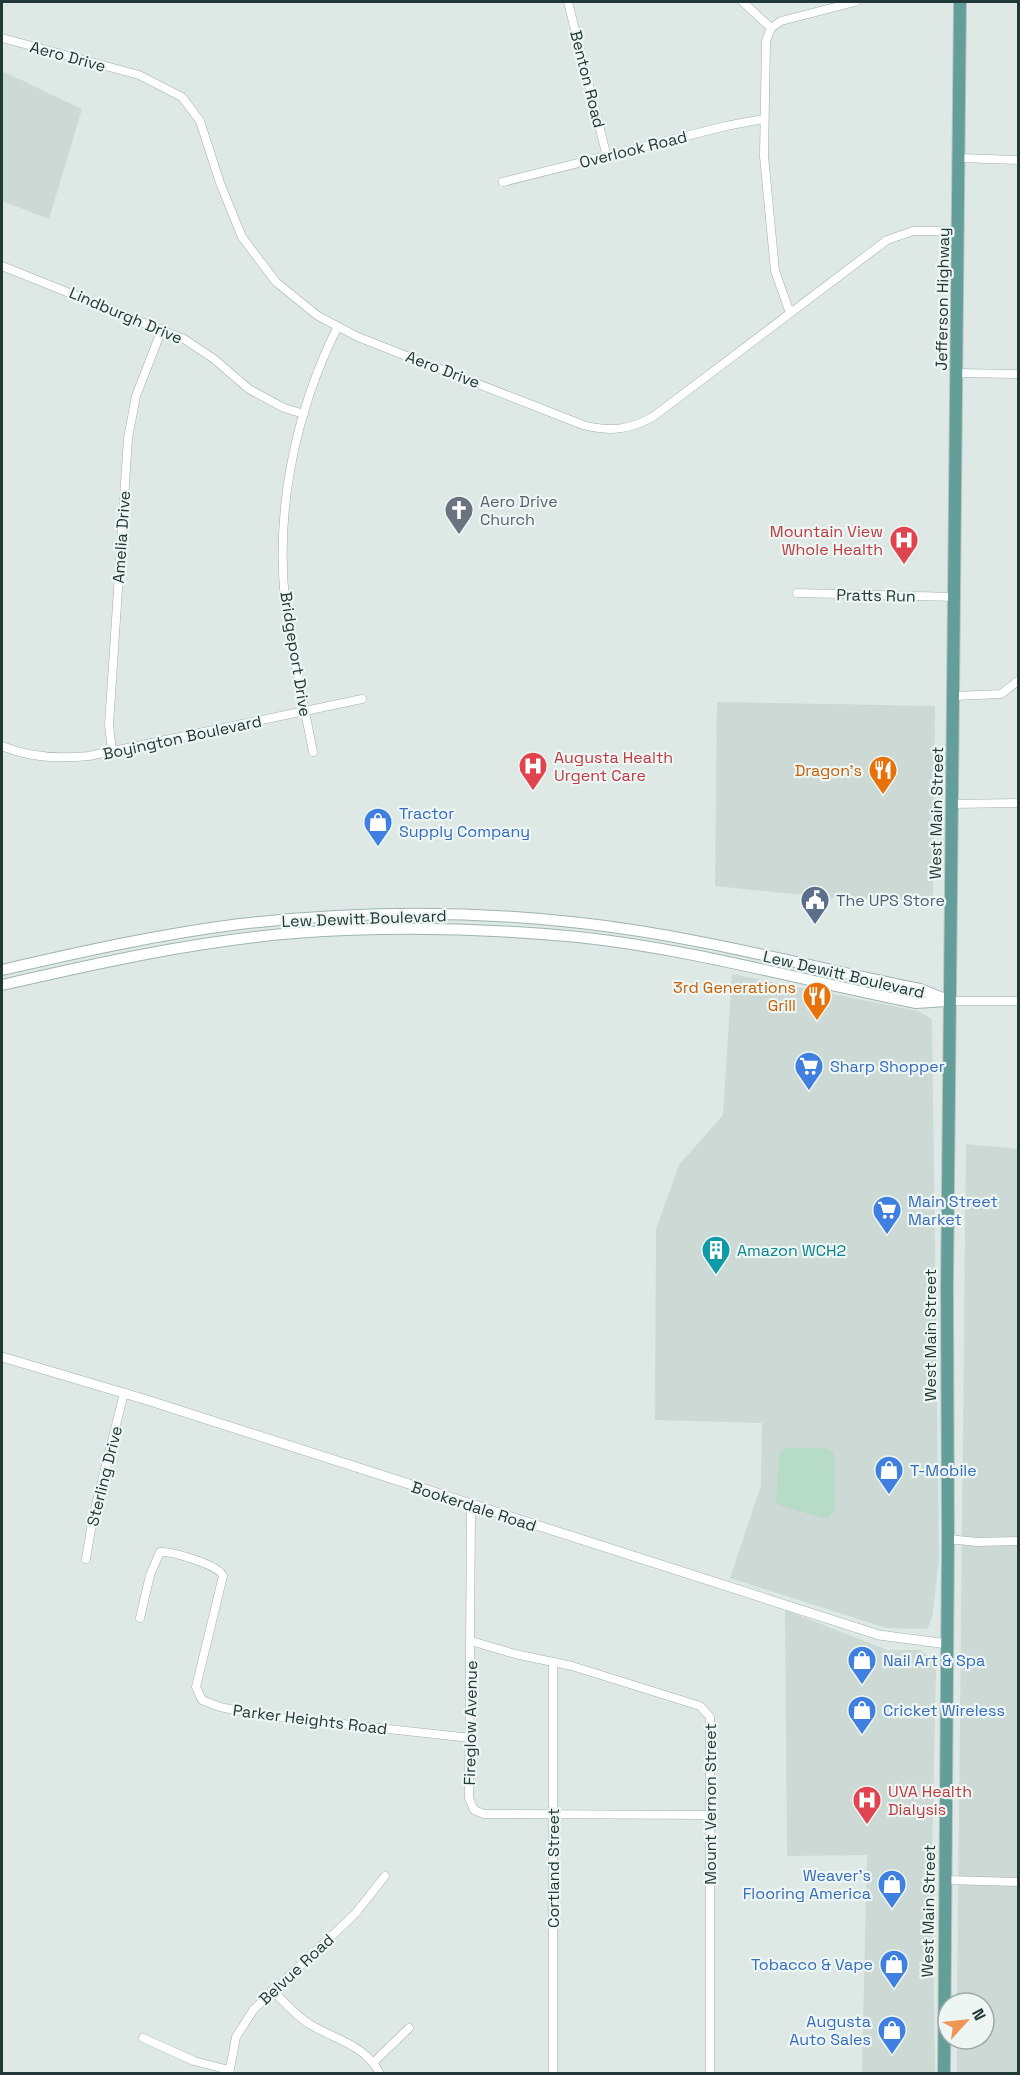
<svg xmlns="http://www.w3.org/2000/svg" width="1020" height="2075" font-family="'Space Grotesk',sans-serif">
  <rect width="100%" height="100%" fill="#dee9e6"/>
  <g fill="#ccd9d5">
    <polygon points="2,71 82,109 49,219 2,201"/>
    <polygon points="717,702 935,706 933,900 834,898 715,886"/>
    <polygon points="732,974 918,1011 932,1019 939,1560 932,1618 927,1629 886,1628 730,1578 761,1485 762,1423 655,1420 656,1229 679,1165 723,1115"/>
    <polygon points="966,1144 1018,1149 1018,2073 957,2074 957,2039 984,2039 984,2003 957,2003"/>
    <polygon points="785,1610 887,1650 920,1650 931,1658 936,1670 932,1854 935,2073 862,2073 867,1855 787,1856"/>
  </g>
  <polygon fill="#b6dbc6" points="788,1448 826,1448 834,1453 835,1509 827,1519 782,1506 776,1502 779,1456 782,1450"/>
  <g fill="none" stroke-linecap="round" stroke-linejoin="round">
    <g stroke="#a1b0ae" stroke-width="9">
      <g id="minor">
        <polyline points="568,2 607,157"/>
        <polyline points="743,2 771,28"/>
        <path d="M2 38 139 75 182 97 200 121 220 183 242 237 276 282 318 316 358 337 583 425C609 432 631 430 654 416L887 240 913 231H959"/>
        <polyline points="960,158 1018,160"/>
        <polyline points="503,182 726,126 763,119"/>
        <polyline points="2,266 184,339 214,359 249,389 284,408 304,414"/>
        <polyline points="790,313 775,271 764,156 766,41 771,28 781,21 855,2"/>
        <polyline points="958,373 1018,374"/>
        <polyline points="797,593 956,597"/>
        <polyline points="954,696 1001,694 1018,681"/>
        <path d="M2 746C30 758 59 759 89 756L362 699"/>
        <polyline points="112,751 109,725 128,438 136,396 162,329"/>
        <path d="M313 752C304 704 292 656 286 608 274 513 295 413 337 328"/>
        <polyline points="952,804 1018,803"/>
        <polyline points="950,1001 1018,1001"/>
        <polyline points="471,1505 469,1798 474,1810 484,1814 710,1815"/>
        <polyline points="948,1539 977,1542 1018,1541"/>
        <polyline points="86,1559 93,1517 124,1393"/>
        <path d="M140 1618 150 1575 160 1552C172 1551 219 1565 223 1576L196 1687 202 1700 220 1707 259 1715 471 1738"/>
        <polyline points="471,1641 515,1654 572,1666 700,1706 710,1717 710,2074"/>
        <polyline points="553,1662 553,2074"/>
        <polyline points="945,1880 1018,1882"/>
        <path d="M272 1990C284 2002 297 2017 311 2025 336 2040 366 2045 380 2074"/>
        <polyline points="143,2038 194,2061 229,2070"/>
        <polyline points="374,2062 409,2028"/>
        <polyline points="229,2074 236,2037 254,2009 355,1914 385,1876"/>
      </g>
    </g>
    <g stroke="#a1b0ae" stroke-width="10">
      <polyline id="tertiary" points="2,1357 147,1400 879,1635 948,1644"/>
    </g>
    <g stroke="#9db5b0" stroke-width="12">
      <g id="secondary">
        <path d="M2 970C80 952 160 934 240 924 353 911 468 910 581 923 696 936 807 966 920 989L950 1001"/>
        <path d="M2 985C98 963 196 941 295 933 389 926 484 928 578 937 692 949 804 981 916 1003L946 1001"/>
      </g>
    </g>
    <g stroke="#bcc3c3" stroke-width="14">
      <polyline id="primary" points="944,2074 948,1539 947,1286 960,2"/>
    </g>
    <use href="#minor" stroke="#fff" stroke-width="8"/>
    <use href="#tertiary" stroke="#fff" stroke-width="9"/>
    <use href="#secondary" stroke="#fff" stroke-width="10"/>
    <use href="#primary" stroke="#639e99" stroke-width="12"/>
  </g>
  <defs>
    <g id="church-pin" transform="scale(1.5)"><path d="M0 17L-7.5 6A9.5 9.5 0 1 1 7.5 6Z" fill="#6b7280" stroke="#eef6f3"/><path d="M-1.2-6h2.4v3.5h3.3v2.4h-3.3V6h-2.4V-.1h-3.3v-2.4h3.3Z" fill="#fff"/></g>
    <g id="hospital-pin" transform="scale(1.5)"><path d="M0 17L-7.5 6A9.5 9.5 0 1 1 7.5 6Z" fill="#e0444e" stroke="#eef6f3"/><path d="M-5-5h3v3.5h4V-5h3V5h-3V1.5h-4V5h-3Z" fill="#fff"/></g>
    <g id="restaurant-pin" transform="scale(1.5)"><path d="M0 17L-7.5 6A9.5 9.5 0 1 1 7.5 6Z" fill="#e8710a" stroke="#eef6f3"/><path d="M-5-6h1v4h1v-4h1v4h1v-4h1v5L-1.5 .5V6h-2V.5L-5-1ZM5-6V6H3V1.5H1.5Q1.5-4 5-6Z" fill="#fff"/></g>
    <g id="shop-pin" transform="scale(1.5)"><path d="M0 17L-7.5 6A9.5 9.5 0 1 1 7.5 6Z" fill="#3f7fe0" stroke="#eef6f3"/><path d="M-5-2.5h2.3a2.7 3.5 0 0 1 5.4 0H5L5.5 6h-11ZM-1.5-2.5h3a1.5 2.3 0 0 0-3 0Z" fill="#fff"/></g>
    <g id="civic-pin" transform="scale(1.5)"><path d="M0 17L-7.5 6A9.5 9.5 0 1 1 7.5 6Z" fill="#5c6f8a" stroke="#eef6f3"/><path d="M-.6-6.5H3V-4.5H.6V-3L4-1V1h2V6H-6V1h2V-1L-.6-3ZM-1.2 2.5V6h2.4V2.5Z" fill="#fff"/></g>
    <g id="supermarket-pin" transform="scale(1.5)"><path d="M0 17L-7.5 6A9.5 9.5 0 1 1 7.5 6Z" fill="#3f7fe0" stroke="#eef6f3"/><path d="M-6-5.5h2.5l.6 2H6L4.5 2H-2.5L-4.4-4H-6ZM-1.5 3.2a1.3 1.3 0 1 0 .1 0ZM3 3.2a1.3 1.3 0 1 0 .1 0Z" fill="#fff"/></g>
    <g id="building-pin" transform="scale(1.5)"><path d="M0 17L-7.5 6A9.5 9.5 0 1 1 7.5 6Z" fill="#0f9aa8" stroke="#eef6f3"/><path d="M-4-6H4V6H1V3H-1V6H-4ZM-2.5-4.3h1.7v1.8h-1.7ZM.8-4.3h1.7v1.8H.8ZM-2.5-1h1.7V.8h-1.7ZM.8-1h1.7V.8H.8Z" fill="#fff"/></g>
  </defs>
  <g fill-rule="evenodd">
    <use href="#church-pin" x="459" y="510"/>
    <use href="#hospital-pin" x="904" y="540"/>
    <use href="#hospital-pin" x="533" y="766"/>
    <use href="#restaurant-pin" x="883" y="770"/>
    <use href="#shop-pin" x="378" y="822"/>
    <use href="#civic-pin" x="815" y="900"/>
    <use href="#restaurant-pin" x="817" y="996"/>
    <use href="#supermarket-pin" x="809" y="1066"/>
    <use href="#supermarket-pin" x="887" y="1210"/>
    <use href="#building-pin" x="716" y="1250"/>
    <use href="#shop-pin" x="889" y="1470"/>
    <use href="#shop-pin" x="862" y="1660"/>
    <use href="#shop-pin" x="862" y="1710"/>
    <use href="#hospital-pin" x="867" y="1800"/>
    <use href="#shop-pin" x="892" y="1884"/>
    <use href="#shop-pin" x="894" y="1964"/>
    <use href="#shop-pin" x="892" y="2030"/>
  </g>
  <g text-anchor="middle" stroke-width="4.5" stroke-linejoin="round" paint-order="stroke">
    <g font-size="16" fill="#203836" stroke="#eef6f3">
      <text transform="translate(68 56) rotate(15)" y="6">Aero Drive</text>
      <text transform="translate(588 79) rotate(76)" y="6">Benton Road</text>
      <text transform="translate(633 149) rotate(-14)" y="6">Overlook Road</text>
      <text transform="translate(942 299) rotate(-89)" y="6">Jefferson Highway</text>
      <text transform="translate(126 315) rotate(23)" y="6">Lindburgh Drive</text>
      <text transform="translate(443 369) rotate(21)" y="6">Aero Drive</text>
      <text transform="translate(121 537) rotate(-86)" y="6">Amelia Drive</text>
      <text transform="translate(876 595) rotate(1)" y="6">Pratts Run</text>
      <text transform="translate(296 654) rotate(81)" y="6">Bridgeport Drive</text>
      <text transform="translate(182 737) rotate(-12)" y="6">Boyington Boulevard</text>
      <text transform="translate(936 813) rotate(-89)" y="6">West Main Street</text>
      <text transform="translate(364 918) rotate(-2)" y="6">Lew Dewitt Boulevard</text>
      <text transform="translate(844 974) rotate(13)" y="6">Lew Dewitt Boulevard</text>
      <text transform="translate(930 1335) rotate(-90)" y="6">West Main Street</text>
      <text transform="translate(104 1476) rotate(-76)" y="6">Sterling Drive</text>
      <text transform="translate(474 1506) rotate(18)" y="6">Bookerdale Road</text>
      <text transform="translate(310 1719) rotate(7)" y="6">Parker Heights Road</text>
      <text transform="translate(470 1723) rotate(-89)" y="6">Fireglow Avenue</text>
      <text transform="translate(710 1804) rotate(-90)" y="6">Mount Vernon Street</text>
      <text transform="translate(553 1868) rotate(-90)" y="6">Cortland Street</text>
      <text transform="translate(928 1911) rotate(-89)" y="6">West Main Street</text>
      <text transform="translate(296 1969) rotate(-43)" y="6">Belvue Road</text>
    </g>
    <g font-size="16" fill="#5b616d" stroke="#eef6f3" text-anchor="start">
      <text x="480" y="507">Aero Drive<tspan x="480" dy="18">Church</tspan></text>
    </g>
    <g font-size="16" fill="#be3a42" stroke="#eef6f3" text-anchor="start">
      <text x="883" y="537" text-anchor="end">Mountain View<tspan x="883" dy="18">Whole Health</tspan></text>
      <text x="554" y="763">Augusta Health<tspan x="554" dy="18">Urgent Care</tspan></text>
      <text x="888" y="1797">UVA Health<tspan x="888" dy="18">Dialysis</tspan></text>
    </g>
    <g font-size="16" fill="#c56008" stroke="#eef6f3" text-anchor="end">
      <text x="862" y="776">Dragon's</text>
      <text x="796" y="993">3rd Generations<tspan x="796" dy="18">Grill</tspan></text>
    </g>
    <g font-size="16" fill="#366cbe" stroke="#eef6f3" text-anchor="start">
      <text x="399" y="819">Tractor<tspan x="399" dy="18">Supply Company</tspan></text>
      <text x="830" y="1072">Sharp Shopper</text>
      <text x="908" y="1207">Main Street<tspan x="908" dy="18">Market</tspan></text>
      <text x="910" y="1476">T-Mobile</text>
      <text x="883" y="1666">Nail Art &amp; Spa</text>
      <text x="883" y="1716">Cricket Wireless</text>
      <text x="871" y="1881" text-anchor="end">Weaver's<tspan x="871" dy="18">Flooring America</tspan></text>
      <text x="873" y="1970" text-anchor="end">Tobacco &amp; Vape</text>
      <text x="871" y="2027" text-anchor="end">Augusta<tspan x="871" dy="18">Auto Sales</tspan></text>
    </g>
    <g font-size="16" fill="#4e5e75" stroke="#eef6f3" text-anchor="start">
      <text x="836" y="906">The UPS Store</text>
    </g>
    <g font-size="16" fill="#0d838f" stroke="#eef6f3" text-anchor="start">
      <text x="737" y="1256">Amazon WCH2</text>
    </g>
  </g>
  <rect width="1020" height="2075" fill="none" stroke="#203836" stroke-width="6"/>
  <g transform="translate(966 2021) rotate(63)"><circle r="28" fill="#eef6f3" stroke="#9caaa7" stroke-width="1.5"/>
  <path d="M0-4.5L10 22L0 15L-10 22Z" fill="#ef9556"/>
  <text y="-9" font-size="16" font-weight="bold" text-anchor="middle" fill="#203836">N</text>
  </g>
</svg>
